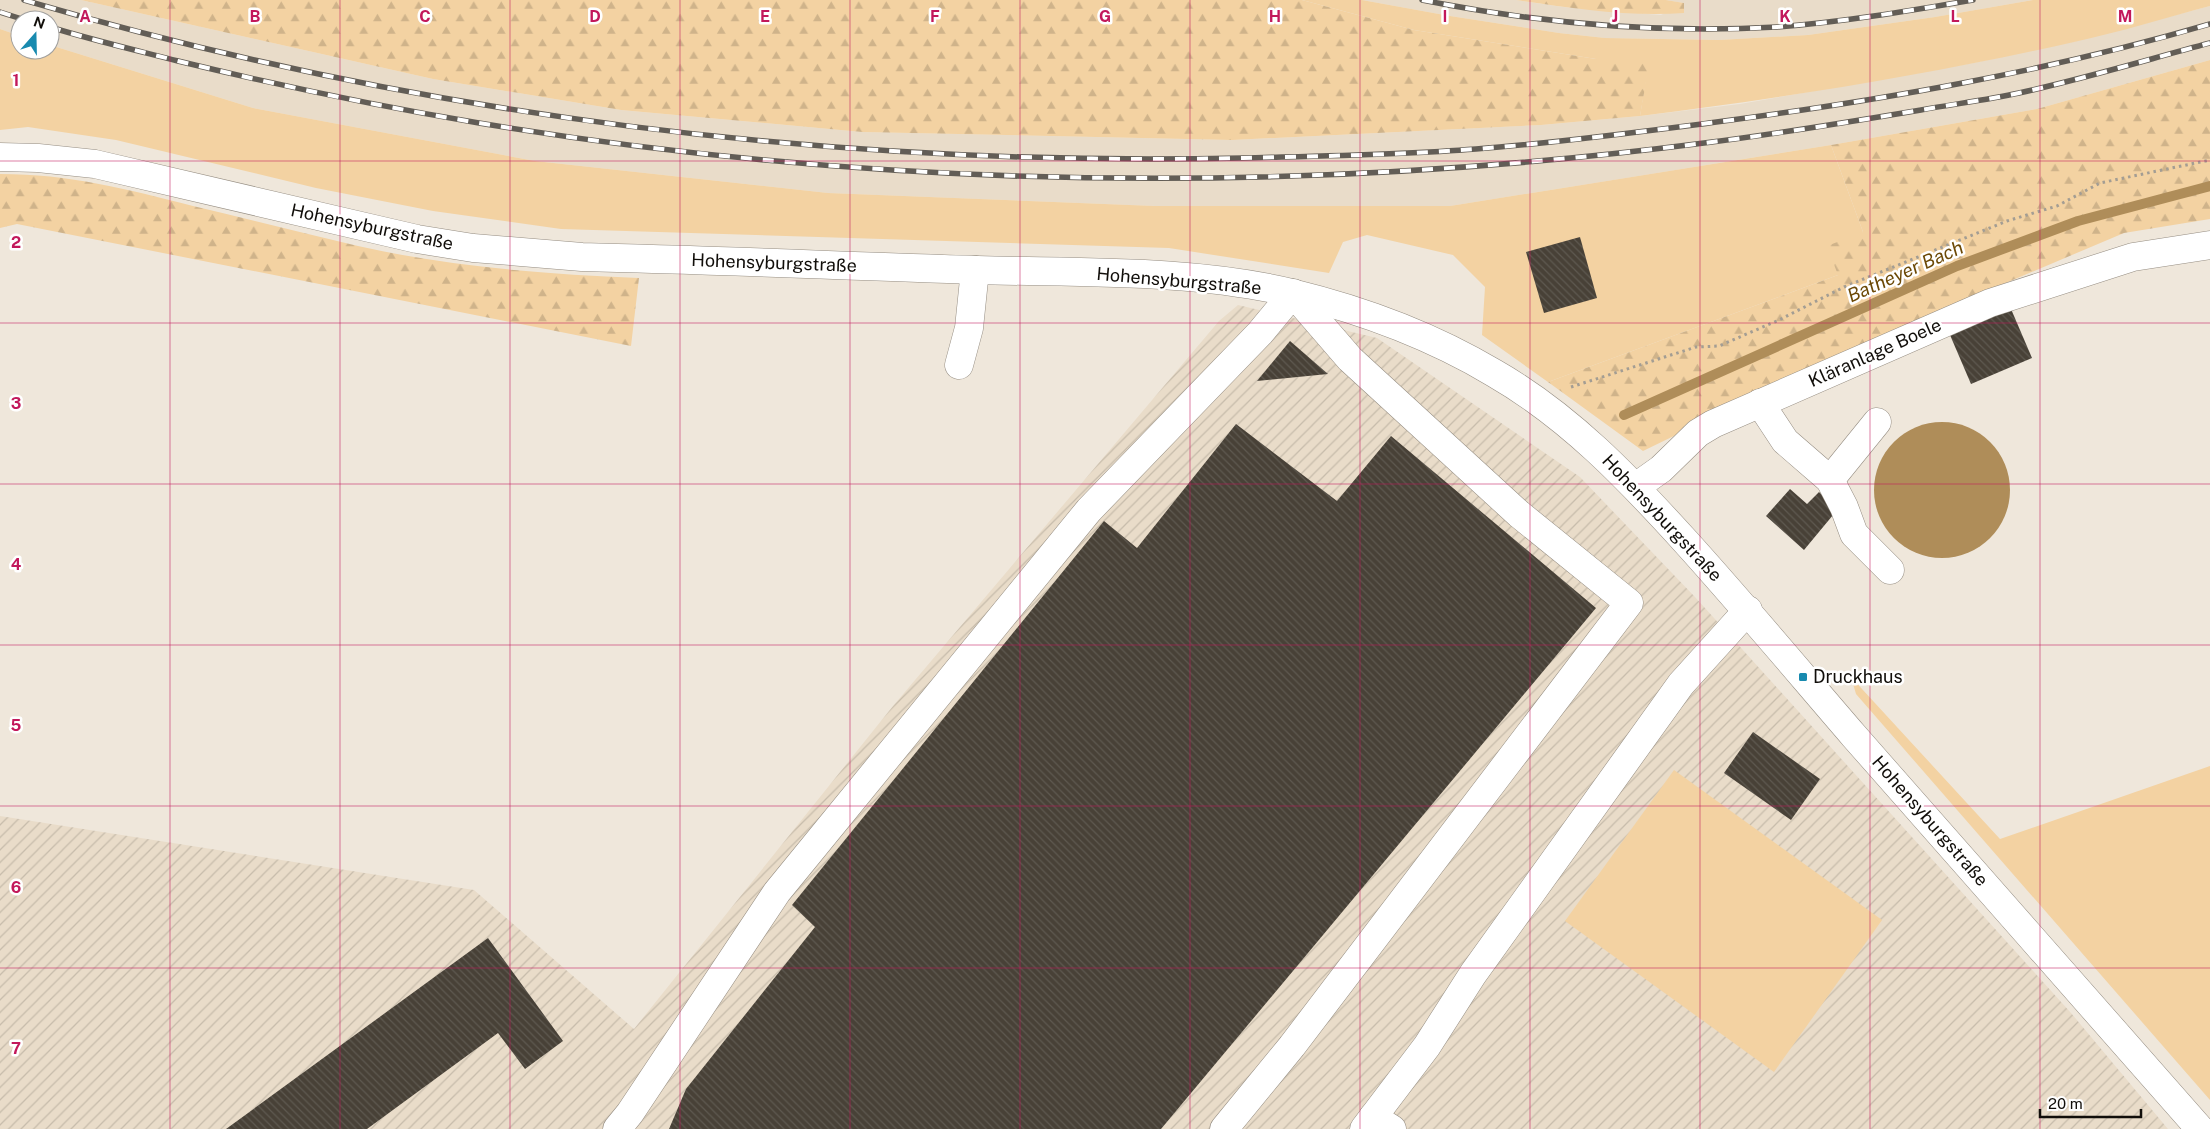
<svg xmlns="http://www.w3.org/2000/svg" width="2210" height="1129" font-family="'Public Sans',sans-serif">
  <defs>
    <pattern id="industrial-furrows" width="10" height="10" patternUnits="userSpaceOnUse" patternTransform="scale(1.25)"><rect width="10" height="10" fill="#e9dcc9"/><path d="M-1 1l2-2M0 10L10 0M9 11l2-2" fill="none" stroke="#c7bcab"/></pattern>
    <pattern id="forest-firs" width="22" height="20" patternUnits="userSpaceOnUse" patternTransform="scale(1.25)"><rect width="22" height="20" fill="#f3d2a2"/><path d="M5 1l3.5 6h-7zM16 11l3.5 6h-7z" fill="#cfb38a"/></pattern>
    <pattern id="building-back-hatch" width="6" height="6" patternUnits="userSpaceOnUse" patternTransform="scale(1.25)"><rect width="6" height="6" fill="#484137"/><path d="M-1 5l2 2M0 0l6 6M5-1l2 2" fill="none" stroke="#5e5950"/></pattern>
  </defs>
  <rect width="100%" height="100%" fill="#efe7db"/>
  <g fill="#e9dcc9">
    <polygon points="0,0 81,0 433,79 621,110 862,132 1232,140 1541,125 1640,116 1740,104 1973,63 2076,41 2210,6 2210,60 2037,109 1831,145 1450,206 1155,206 828,193 535,161 253,108 50,45 50,20 20,20 20,36 0,29"/>
    <polygon points="1362,0 1516,0 1563,7 1661,15 1684,3 1666,0 2033,0 1935,17 1808,35 1719,40 1605,38 1559,33 1450,16"/>
  </g>
  <polygon fill="url(#industrial-furrows)" points="1238,305 1377,338 1580,477 1695,597 2071,1013 2168,1129 0,1129 0,816 474,890 634,1029 893,706 1219,321"/>
  <g fill="#f3d2a2">
    <path d="M1302 0H1362L1450 16 1559 33 1605 38 1719 40 1808 35 1935 17 2033 0H2210V6C2165 18 2120 32 2074 42 1931 74 1786 98 1640 116L1649 59H1596L1414 30Z"/>
    <polygon points="0,29 20,36 20,50 50,50 50,45 253,108 535,161 828,193 1155,206 1450,206 1831,145 1863,232 1838,275 1548,382 1482,335 1485,287 1453,255 1367,235 1343,242 1329,273 1169,248 561,229 433,211 316,188 116,140 28,127 0,130"/>
    <polygon points="1851,677 2000,839 2210,766 2210,1100 1856,694"/>
    <polygon points="1674,770 1882,920 1774,1072 1565,921"/>
  </g>
  <g fill="url(#forest-firs)">
    <polygon points="81,0 1302,0 1414,30 1596,59 1650,59 1640,116 1541,125 1232,140 862,132 621,110 433,79"/>
    <path d="M1516 0H1666L1684 3V13C1628 17 1571 8 1516 0Z"/>
    <polygon points="2210,60 2210,219 2124,233 1878,337 1643,451 1548,382 1838,275 1827,246 1863,232 1831,145 2037,109"/>
    <path d="M0 174C70 174 126 189 193 206 248 219 303 233 358 246 450 267 545 274 639 278L631 346 17 224 0 228Z"/>
  </g>
  <circle fill="#af8d59" cx="1942" cy="490" r="68"/>
  <g fill="none" stroke-linecap="round" stroke-linejoin="round">
    <polyline stroke="#af8d59" stroke-width="10" points="1624,415 1957,266 2078,221 2210,186"/>
  </g>
  <g fill="url(#building-back-hatch)">
    <polygon points="1580,237 1597,298 1544,313 1526,252"/>
    <polygon points="2011,309 2032,358 1971,384 1950,335"/>
    <polygon points="1290,341 1328,374 1257,381"/>
    <polygon points="1236,424 1337,501 1391,436 1596,608 1161,1129 669,1129 686,1089 815,927 792,905 1104,521 1137,548"/>
    <polygon points="1790,489 1807,504 1819,492 1838,509 1804,550 1766,516"/>
    <polygon points="1753,732 1820,779 1791,820 1724,773"/>
    <polygon points="488,938 563,1041 525,1069 498,1033 367,1129 226,1129"/>
  </g>
  <g fill="none" stroke-linecap="round" stroke-linejoin="round">
    <g stroke="#958d82" stroke-width="29">
      <g id="minor">
        <path d="M0 157 38 158 95 164 417 239 473 248 582 257C714 260 846 266 977 270 1079 273 1193 269 1292 293 1362 310 1432 336 1494 373 1569 416 1628 478 1686 542 1743 605 1798 671 1854 736 1969 867 2085 998 2200 1129"/>
        <polyline points="959,365 969,328 975,270"/>
        <polyline points="1760,403 1785,441 1830,480 1844,507 1854,534 1890,570"/>
        <polyline points="1830,480 1877,422"/>
        <polyline points="1637,486 1661,469 1698,433 1713,424 1990,303 2133,257 2210,245"/>
        <polyline points="1373,1117 1392,1129"/>
        <polyline points="617,1129 630,1113 777,892 1089,510 1260,333 1293,293 1350,359 1519,514 1629,603 1292,1046 1224,1129"/>
        <polyline points="1364,1129 1427,1046 1473,974 1681,684 1748,610"/>
      </g>
    </g>
    <polyline stroke="#a39d93" stroke-width="3" stroke-dasharray="2.5 4" stroke-linecap="butt" points="1571,387 1696,347 1719,346 1779,320 1844,287 2007,221 2057,206 2100,183 2210,160"/>
    <use href="#minor" stroke="#fff" stroke-width="28"/>
    <g stroke="#625d56" stroke-width="5.5">
      <g id="rail">
        <path d="M24 0C418 116 832 167 1243 158 1321 156 1399 155 1476 149 1554 143 1631 133 1709 123 1878 101 2046 72 2210 24"/>
        <path d="M1422 0C1538 23 1659 34 1777 27 1843 22 1908 11 1973 0"/>
        <polyline points="0,12 25,20"/>
        <path d="M50 27C92 40 135 50 178 61 277 85 377 106 479 123 884 190 1297 195 1704 143 1777 134 1849 122 1921 110 1954 104 1987 100 2019 93 2083 79 2146 60 2210 43"/>
      </g>
    </g>
    <use href="#rail" stroke="#fff" stroke-width="4" stroke-dasharray="11" stroke-linecap="butt"/>
  </g>
  <path fill="none" stroke="#c2185b" stroke-width="1" stroke-opacity="0.55" d="M170 0V1129M340 0V1129M510 0V1129M680 0V1129M850 0V1129M1020 0V1129M1190 0V1129M1360 0V1129M1530 0V1129M1700 0V1129M1870 0V1129M2040 0V1129M0 161H2210M0 323H2210M0 484H2210M0 645H2210M0 806H2210M0 968H2210"/>
  <rect fill="#188aaf" stroke="#fff" stroke-width="2" x="1798" y="672" width="10" height="10" rx="2.5"/>
  <g text-anchor="middle" stroke-width="5" stroke-linejoin="round" paint-order="stroke">
    <g font-size="18" fill="#110e0a" stroke="#fff">
      <text transform="translate(372 227) rotate(12)" y="6">Hohensyburgstraße</text>
      <text transform="translate(774 263) rotate(2)" y="6">Hohensyburgstraße</text>
      <text transform="translate(1179 281) rotate(5)" y="6">Hohensyburgstraße</text>
      <text transform="translate(1875 353) rotate(-24)" y="6">Kläranlage Boele</text>
      <text transform="translate(1662 518) rotate(47)" y="6">Hohensyburgstraße</text>
      <text transform="translate(1930 821) rotate(49)" y="6">Hohensyburgstraße</text>
    </g>
    <g font-size="18" fill="#110e0a" stroke="#fff" text-anchor="start">
      <text x="1813" y="683">Druckhaus</text>
    </g>
    <g font-size="19" font-style="italic" fill="#6c4906" stroke="#fff">
      <text transform="translate(1905 271) rotate(-24)" y="7">Batheyer Bach</text>
    </g>
  </g>
  <g font-size="16" text-anchor="middle" font-weight="bold" fill="#c2185b" stroke="#fff" stroke-width="5" stroke-linejoin="round" paint-order="stroke">
    <text x="85" y="22">A</text>
    <text x="255" y="22">B</text>
    <text x="425" y="22">C</text>
    <text x="595" y="22">D</text>
    <text x="765" y="22">E</text>
    <text x="935" y="22">F</text>
    <text x="1105" y="22">G</text>
    <text x="1275" y="22">H</text>
    <text x="1445" y="22">I</text>
    <text x="1615" y="22">J</text>
    <text x="1785" y="22">K</text>
    <text x="1955" y="22">L</text>
    <text x="2125" y="22">M</text>
    <text x="16" y="86">1</text>
    <text x="16" y="248">2</text>
    <text x="16" y="409">3</text>
    <text x="16" y="570">4</text>
    <text x="16" y="731">5</text>
    <text x="16" y="893">6</text>
    <text x="16" y="1054">7</text>
  </g>
  <g transform="translate(35 35) rotate(20)"><circle r="24" fill="#ffffff" stroke="#a09f9d"/>
  <path d="M0-4L9 19L0 12L-9 19Z" fill="#188aaf"/>
  <text y="-8" font-size="14" font-weight="bold" text-anchor="middle" fill="#110e0a">N</text>
  </g>
  <path d="M2040 1109v8h101v-8" fill="none" stroke="#110e0a" stroke-width="2.5"/>
  <text x="2048" y="1109" font-size="15" fill="#110e0a" stroke="#ffffff" stroke-width="4" paint-order="stroke">20 m</text>
</svg>
